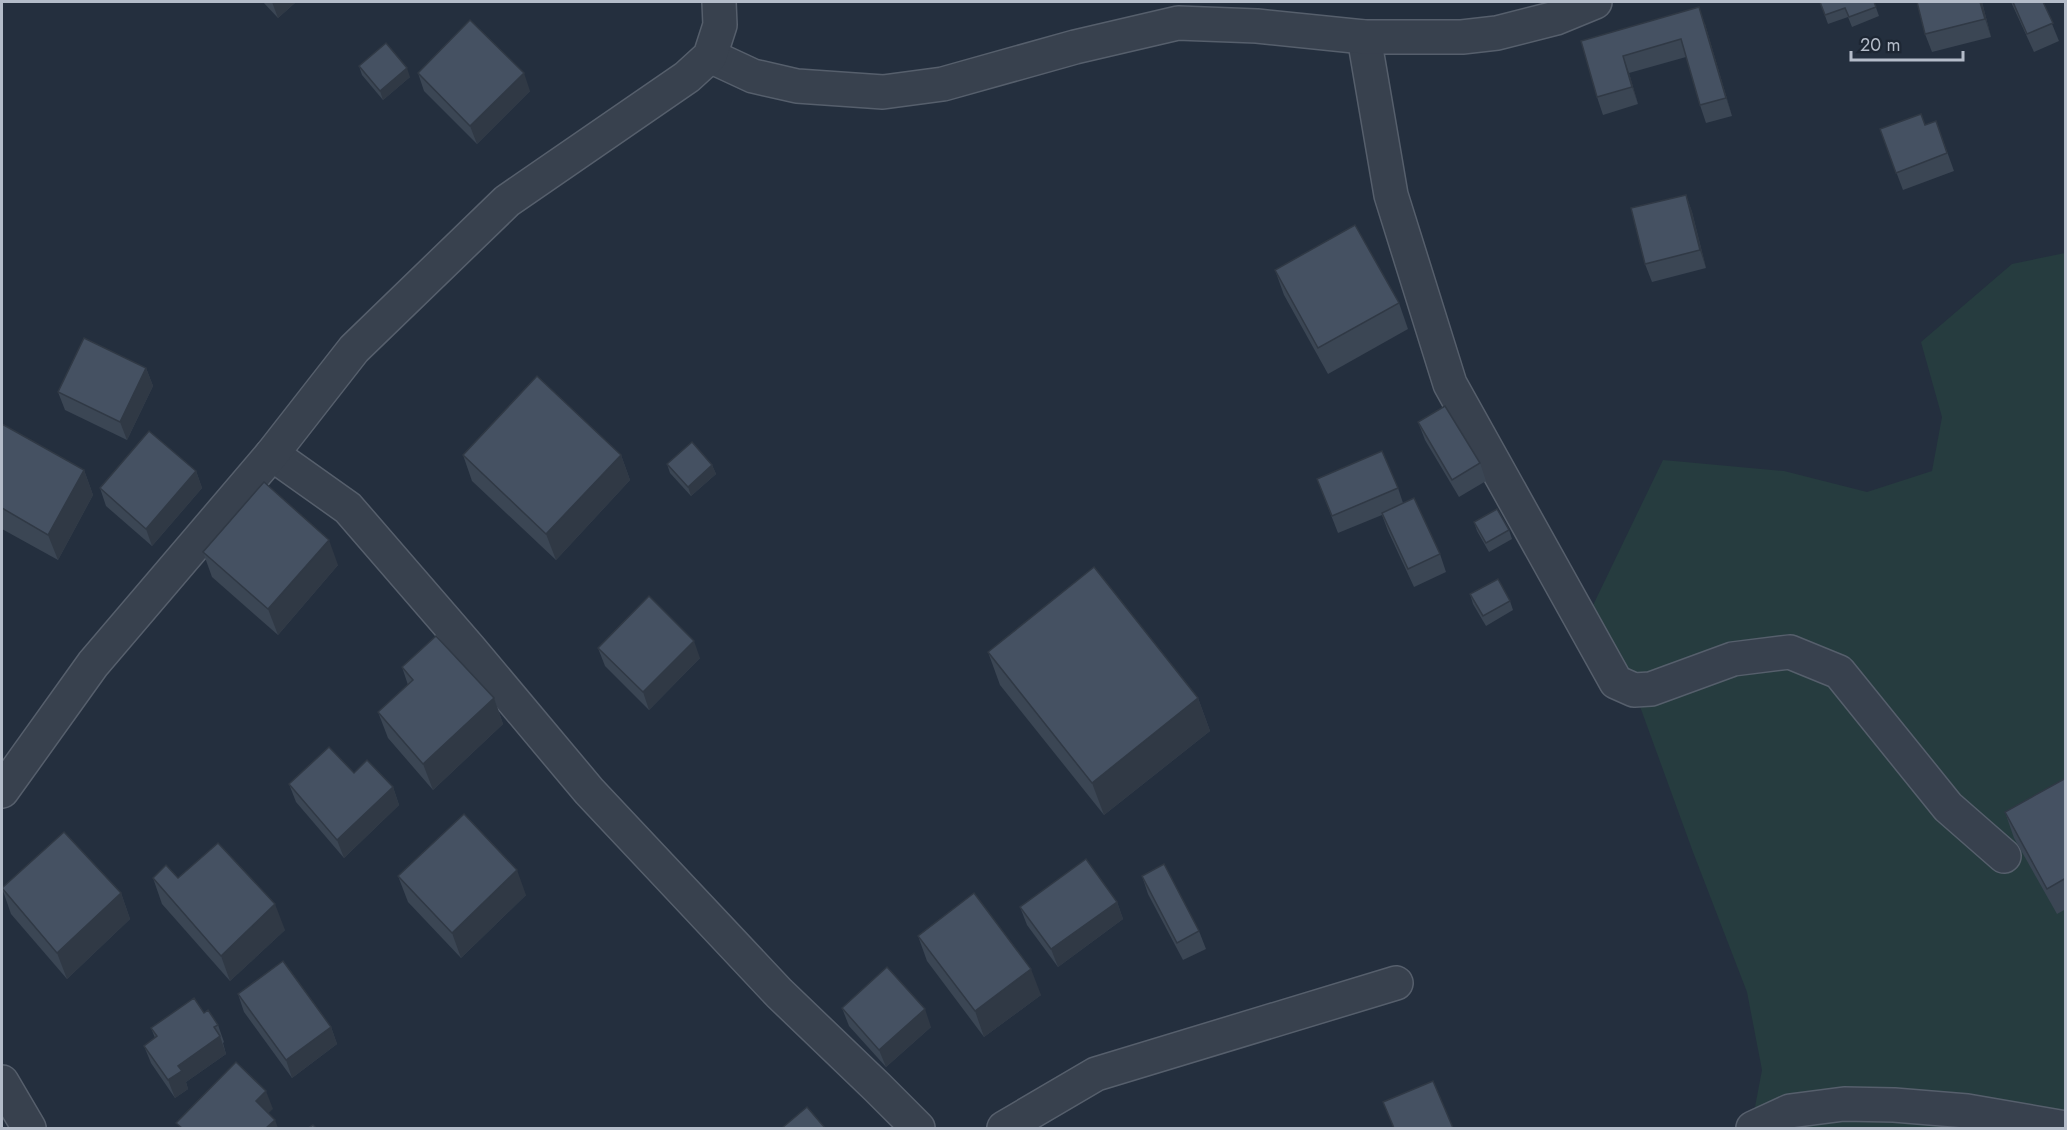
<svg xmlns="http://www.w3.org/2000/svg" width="2067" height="1130" font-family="Jost,sans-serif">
  <rect width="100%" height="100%" fill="#242f3e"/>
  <polygon fill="#263c3f" points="2065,253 2065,1128 1751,1128 1762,1070 1747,992 1693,852 1634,690 1584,624 1663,460 1784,471 1867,492 1932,471 1942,417 1921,342 2012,264"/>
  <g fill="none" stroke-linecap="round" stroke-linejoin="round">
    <g stroke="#565f6c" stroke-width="36">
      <g id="street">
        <polyline points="1364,37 1391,195 1450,384 1616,682 1634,690 1651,689 1733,659 1790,652 1839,672 1948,807 2004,856"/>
        <polyline points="710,56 753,76 797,86 883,92 943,84 1075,47 1178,23 1257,26 1364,37 1462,37 1497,33 1556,18 1595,2"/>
        <polyline points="272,454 348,508 470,649 589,791 779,993 877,1087 918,1128"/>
        <polyline points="2,791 93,664 272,454 354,349 507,201 687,77 710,56 720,25 719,2"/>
        <polyline points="2,1082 29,1128"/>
        <polyline points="1004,1128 1096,1074 1396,983"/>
        <polyline points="1753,1128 1790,1111 1844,1104 1894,1105 1967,1111 2066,1128"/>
      </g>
    </g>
    <use href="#street" stroke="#38414e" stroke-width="33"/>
  </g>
  <g fill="#3b4654">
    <polygon points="263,2 296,2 278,18"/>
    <polygon points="1820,2 1874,2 1879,16 1852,27 1848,17 1828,24"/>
    <polygon points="1982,2 1991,37 1932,52 1925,34"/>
    <polygon points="2011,2 2043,2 2059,41 2034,52"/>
    <polygon points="1705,24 1732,116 1706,123 1700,105 1686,57 1629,73 1638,104 1603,115 1597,97 1581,41"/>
    <polygon points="359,66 410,77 383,100 362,75"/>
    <polygon points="418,73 530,91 477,144 424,91"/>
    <polygon points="1936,121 1954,171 1903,190 1880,129 1925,125"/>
    <polygon points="1686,195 1692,212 1706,268 1652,282 1645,264"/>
    <polygon points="1275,270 1399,303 1408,329 1328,374 1284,295"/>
    <polygon points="146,368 153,386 127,440 65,410 58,392"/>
    <polygon points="1418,422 1480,463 1486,481 1459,497 1425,440"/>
    <polygon points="2,424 84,470 93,495 58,560 2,529"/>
    <polygon points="463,455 621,455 630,480 556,560 472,481"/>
    <polygon points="667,464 712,465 716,474 691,496 670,473"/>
    <polygon points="196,471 202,488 152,546 106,506 100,488"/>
    <polygon points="1317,479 1398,488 1403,503 1440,554 1446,572 1414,587 1388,531 1382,515 1338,533"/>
    <polygon points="1474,522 1509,530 1512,539 1489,552 1477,531"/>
    <polygon points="203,552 338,565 278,635 212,577"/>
    <polygon points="1470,594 1510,601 1513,610 1486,626 1473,604"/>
    <polygon points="598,648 700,658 649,710 605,666"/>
    <polygon points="988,652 1198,698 1210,731 1104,815 1000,685"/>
    <polygon points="402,667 494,698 503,724 433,790 388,738 378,712 408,685"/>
    <polygon points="354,773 393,787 399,805 344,858 296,802 289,784"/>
    <polygon points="2066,778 2066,909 2057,914 2014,838 2005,812"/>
    <polygon points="398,876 526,895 461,958 408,902"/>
    <polygon points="1142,876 1199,931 1206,949 1183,960 1148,894"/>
    <polygon points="153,878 178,878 285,930 230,981 162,904"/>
    <polygon points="2,888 121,893 130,919 67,979 11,914"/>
    <polygon points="1117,902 1123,919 1058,967 1027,925 1020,907"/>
    <polygon points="918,936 1041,995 984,1037 927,961"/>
    <polygon points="238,994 331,1027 337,1044 292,1078 244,1012"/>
    <polygon points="842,1008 931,1027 886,1067 849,1026"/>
    <polygon points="204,1013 218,1025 224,1042 223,1043 226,1054 186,1082 188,1089 175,1098 151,1063 144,1046 155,1038 151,1028"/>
  </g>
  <g fill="#303945">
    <polygon points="272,2 296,2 278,18"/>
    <polygon points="1980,2 1982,2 1991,37 1985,19"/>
    <polygon points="1699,7 1705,24 1732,116 1726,98"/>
    <polygon points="1623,56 1629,73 1638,104 1632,87"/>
    <polygon points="407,68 410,77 383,100 380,91"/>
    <polygon points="524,73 530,91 477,144 470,126"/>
    <polygon points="1686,195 1692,212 1706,268 1700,250"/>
    <polygon points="146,368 153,386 127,440 120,422"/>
    <polygon points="621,455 630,480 556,560 546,534"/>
    <polygon points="712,465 716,474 691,496 688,487"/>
    <polygon points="84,470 93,495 58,560 48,535"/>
    <polygon points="196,471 202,488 152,546 146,529"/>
    <polygon points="329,540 338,565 278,635 268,609"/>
    <polygon points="694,641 700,658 649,710 643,692"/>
    <polygon points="494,698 503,724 433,790 423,764"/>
    <polygon points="1198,698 1210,731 1104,815 1092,783"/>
    <polygon points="393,787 399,805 344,858 337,840"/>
    <polygon points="517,870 526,895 461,958 452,933"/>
    <polygon points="121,893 130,919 67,979 57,953"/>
    <polygon points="1117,902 1123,919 1058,967 1051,949"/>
    <polygon points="275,904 285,930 230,981 221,956"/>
    <polygon points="1031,969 1041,995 984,1037 975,1011"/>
    <polygon points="925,1009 931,1027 886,1067 879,1050"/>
    <polygon points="331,1027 337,1044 292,1078 286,1060"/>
    <polygon points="220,1036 226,1054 186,1082 188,1089 175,1098 168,1080 178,1066"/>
    <polygon points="266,1091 273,1109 262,1119 256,1101"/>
    <polygon points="275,1120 278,1128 266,1128"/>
  </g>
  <g fill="#455162" stroke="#303945" stroke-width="1.5">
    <polygon points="1820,2 1874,2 1876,7 1849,17 1845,8 1825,15"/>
    <polygon points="1917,2 1980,2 1985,19 1925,34"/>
    <polygon points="2013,2 2043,2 2053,23 2027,34"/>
    <polygon points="1699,7 1726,98 1700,105 1681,39 1623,56 1632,87 1597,97 1581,41"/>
    <polygon points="470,20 524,73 470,126 418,73"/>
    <polygon points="386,43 407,68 380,91 359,66"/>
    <polygon points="1921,114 1925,125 1936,121 1947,153 1896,173 1880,129"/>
    <polygon points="1686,195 1700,250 1645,264 1631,208"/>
    <polygon points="1355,225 1399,303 1318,348 1275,270"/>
    <polygon points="84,338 146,368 120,422 58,392"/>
    <polygon points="537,376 621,455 546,534 463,455"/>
    <polygon points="1445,406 1480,463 1452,480 1418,422"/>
    <polygon points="2,424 84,470 48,535 2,508"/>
    <polygon points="149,431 196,471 146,529 100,488"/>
    <polygon points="692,442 712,465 688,487 667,464"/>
    <polygon points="1382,451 1398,488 1332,516 1317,479"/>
    <polygon points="264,482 329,540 268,609 203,552"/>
    <polygon points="1414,498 1440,554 1408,569 1382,513"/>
    <polygon points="1497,509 1509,530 1486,543 1474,522"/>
    <polygon points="1094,567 1198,698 1092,783 988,652"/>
    <polygon points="1498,579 1510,601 1483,616 1470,594"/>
    <polygon points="649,596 694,641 643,692 598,648"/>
    <polygon points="436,636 494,698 423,764 378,712 413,680 402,667"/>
    <polygon points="329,747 354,773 367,760 393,787 337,840 289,784"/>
    <polygon points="2066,778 2066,878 2047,889 2005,812"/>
    <polygon points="464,814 517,870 452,933 398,876"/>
    <polygon points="64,832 121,893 57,953 2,888"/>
    <polygon points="218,843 275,904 221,956 153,878 166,865 178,878"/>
    <polygon points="1086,859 1117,902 1051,949 1020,907"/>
    <polygon points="1164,864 1199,931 1177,943 1142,876"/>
    <polygon points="974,893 1031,969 975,1011 918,936"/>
    <polygon points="283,961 331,1027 286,1060 238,994"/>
    <polygon points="887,967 925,1009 879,1050 842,1008"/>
    <polygon points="194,998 204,1013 208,1010 218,1025 214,1027 220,1036 178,1066 182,1071 168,1080 144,1046 157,1036 151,1028"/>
    <polygon points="236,1062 266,1091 256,1101 275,1120 266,1128 182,1128 176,1123"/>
    <polygon points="1433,1081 1453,1128 1394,1128 1383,1102"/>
    <polygon points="807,1107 825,1128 782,1128"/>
    <polygon points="313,1125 316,1128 308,1128"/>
  </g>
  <rect width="2067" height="1130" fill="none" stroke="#b4bcc9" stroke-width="6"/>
  <path d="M1851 51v9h112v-9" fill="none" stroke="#b4bcc9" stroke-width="3"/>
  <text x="1860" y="51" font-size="18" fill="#b4bcc9" stroke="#1d2633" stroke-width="4.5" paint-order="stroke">20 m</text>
</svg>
